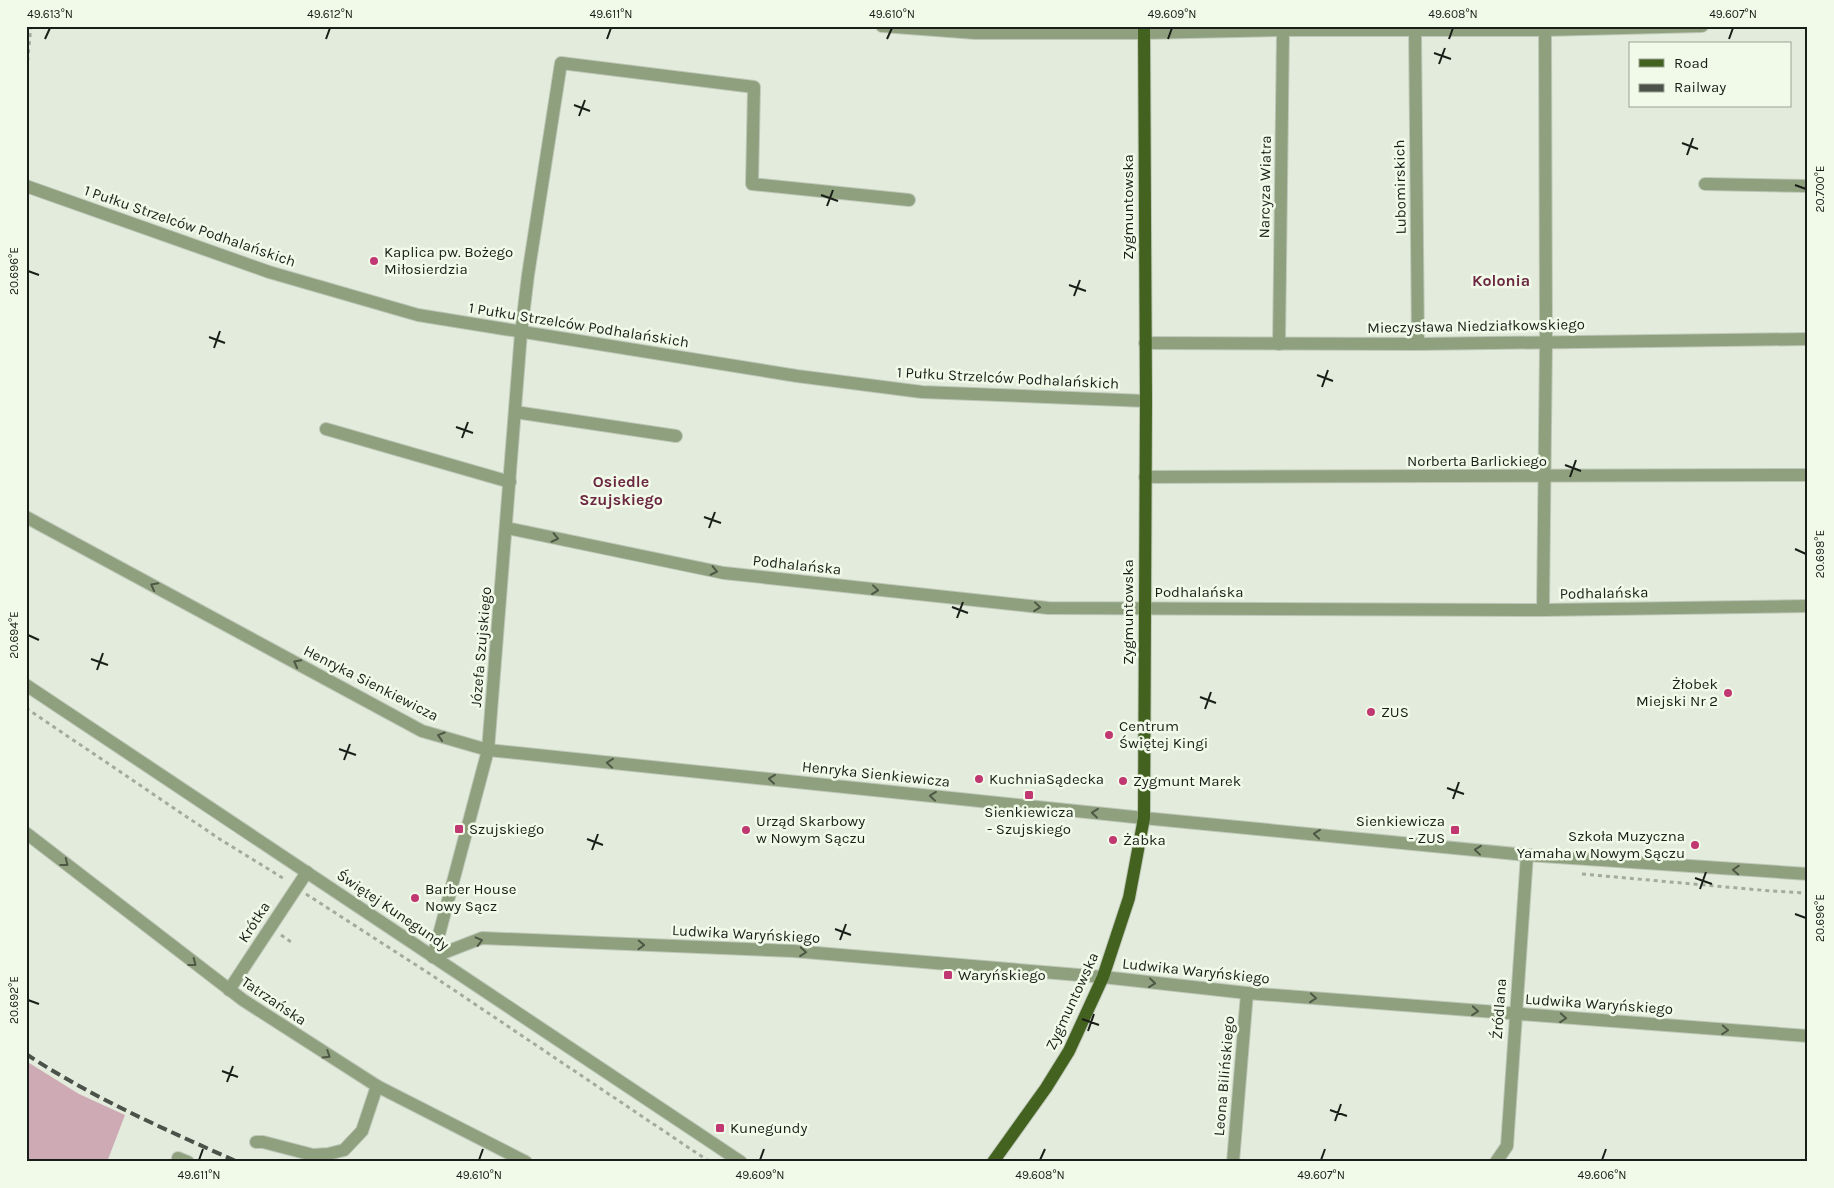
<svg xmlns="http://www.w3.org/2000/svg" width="1834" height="1188" font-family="Karla,sans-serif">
  <rect width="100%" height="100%" fill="#e3ecdc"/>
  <polygon fill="#cdaab4" points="26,1061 79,1094 125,1115 107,1162 26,1162"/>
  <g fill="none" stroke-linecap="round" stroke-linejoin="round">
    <g stroke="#bfc7b9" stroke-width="14">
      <g id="minor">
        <polyline points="882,26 975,33 1144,33 1283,30 1545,30 1702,26"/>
        <polyline points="1415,29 1418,344"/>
        <polyline points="1705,184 1808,186"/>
        <polyline points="26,186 269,272 418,315 797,376 922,392 1146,401"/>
        <polyline points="1145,343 1418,344 1808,339"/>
        <polyline points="1279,344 1283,30"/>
        <polyline points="515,412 676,436"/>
        <polyline points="326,429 510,482"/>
        <polyline points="1145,477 1808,475"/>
        <polyline points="26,517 422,731 488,750 1144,818 1527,855 1808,874"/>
        <polyline points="507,528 724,573 1048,608 1543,610 1808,606"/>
        <polyline points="1543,610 1546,342 1545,30"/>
        <polyline points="26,685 741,1162"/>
        <polyline points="26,833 243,1000 377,1086 526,1162"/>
        <polyline points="433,957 482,938 793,951 1103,977 1247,993 1808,1036"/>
        <polyline points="433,957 488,750 521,333 528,275 561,63 754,87 752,184 909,200"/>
        <polyline points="229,990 307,872"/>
        <polyline points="256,1142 263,1142 313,1155 328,1154 344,1150 362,1131 377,1086"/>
        <polyline points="178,1158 188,1162"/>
        <polyline points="1233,1162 1247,993"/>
        <polyline points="1496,1162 1507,1146 1527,855"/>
      </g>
    </g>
    <g stroke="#bfc7b9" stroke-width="14">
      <polyline id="major" points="993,1162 1046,1088 1069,1051 1103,977 1129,898 1144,818 1146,401 1144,26"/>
    </g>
    <g stroke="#a4ab9e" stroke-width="3" stroke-dasharray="4 4" stroke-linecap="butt">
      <polyline points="26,77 31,26"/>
      <polyline points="26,708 218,838 286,880"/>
      <polyline points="1582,874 1771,891 1808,893"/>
      <polyline points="306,894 433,976 710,1162"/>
      <polyline points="281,935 291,942"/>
    </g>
    <use href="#minor" stroke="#8ea07d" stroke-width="12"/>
    <use href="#major" stroke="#44621f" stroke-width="12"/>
    <path stroke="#4c5249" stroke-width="4" stroke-dasharray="10 5" stroke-linecap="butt" d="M26 1054C93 1098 166 1130 238 1162"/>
  </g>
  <defs><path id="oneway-chevron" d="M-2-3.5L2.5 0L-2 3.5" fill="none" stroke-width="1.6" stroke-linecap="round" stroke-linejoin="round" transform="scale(1.25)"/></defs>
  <g stroke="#4e5845">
    <use href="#oneway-chevron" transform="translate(555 538) rotate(12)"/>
    <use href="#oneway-chevron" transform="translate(714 571) rotate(12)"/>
    <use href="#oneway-chevron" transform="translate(154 586) rotate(-152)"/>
    <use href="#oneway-chevron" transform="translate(875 590) rotate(6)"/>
    <use href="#oneway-chevron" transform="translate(1037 607) rotate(6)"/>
    <use href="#oneway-chevron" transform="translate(297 663) rotate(-152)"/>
    <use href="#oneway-chevron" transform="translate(441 736) rotate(-163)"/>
    <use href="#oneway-chevron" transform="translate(610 763) rotate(-174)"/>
    <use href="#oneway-chevron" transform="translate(772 779) rotate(-174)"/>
    <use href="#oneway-chevron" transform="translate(933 796) rotate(-174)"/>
    <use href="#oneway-chevron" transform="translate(1095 813) rotate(-174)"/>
    <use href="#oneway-chevron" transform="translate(1317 834) rotate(-174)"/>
    <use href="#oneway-chevron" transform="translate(1478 850) rotate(-174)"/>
    <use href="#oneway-chevron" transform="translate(65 863) rotate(38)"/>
    <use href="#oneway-chevron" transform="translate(1736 870) rotate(-176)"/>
    <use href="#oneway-chevron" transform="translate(479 941) rotate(-14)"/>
    <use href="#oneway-chevron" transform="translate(641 945) rotate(2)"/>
    <use href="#oneway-chevron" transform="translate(803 952) rotate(5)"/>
    <use href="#oneway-chevron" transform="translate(193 963) rotate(37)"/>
    <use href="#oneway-chevron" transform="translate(1152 983) rotate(6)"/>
    <use href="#oneway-chevron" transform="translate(1313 998) rotate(5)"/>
    <use href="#oneway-chevron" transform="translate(1475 1011) rotate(5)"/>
    <use href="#oneway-chevron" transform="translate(1563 1018) rotate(4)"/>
    <use href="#oneway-chevron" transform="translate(1725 1030) rotate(4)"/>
    <use href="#oneway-chevron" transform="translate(327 1055) rotate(32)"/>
  </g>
  <path fill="none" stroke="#1a1e18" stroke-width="2" d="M45 39 50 28M326 39 330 28M607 39 611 28M887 39 892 28M1168 39 1172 28M1449 39 1453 28M1729 39 1733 28M1434 53 1451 59M1439 64 1445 48M574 105 590 111M579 116 585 100M1682 143 1698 149M1687 155 1693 138M1795 185 1806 189M821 195 838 201M827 206 833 190M28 271 39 275M1069 285 1086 291M1074 296 1080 280M209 337 225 343M214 348 220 331M1317 375 1333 381M1322 387 1328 370M456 427 473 433M462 438 468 422M1565 465 1581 471M1570 477 1576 460M704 517 721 523M709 528 715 512M1795 549 1806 554M952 607 968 613M957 618 963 602M28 635 39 640M91 659 108 665M97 670 103 653M1200 697 1216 703M1205 709 1211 692M339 749 356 755M344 760 350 744M1447 788 1464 794M1453 799 1459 782M587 839 603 845M592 850 598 834M1695 878 1712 884M1700 889 1706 872M1795 914 1806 918M835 929 851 935M840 940 846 924M28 1000 39 1004M1082 1019 1099 1025M1088 1031 1094 1014M222 1071 238 1077M227 1082 233 1066M1330 1110 1347 1116M1335 1121 1341 1104M199 1160 203 1149M479 1160 483 1149M760 1160 764 1149M1040 1160 1045 1149M1321 1160 1325 1149M1602 1160 1606 1149"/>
  <g fill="#c13771" stroke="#f1fae9" stroke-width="2">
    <circle cx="374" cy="261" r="5"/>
    <circle cx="1728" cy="693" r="5"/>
    <circle cx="1371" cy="712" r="5"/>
    <circle cx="1109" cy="735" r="5"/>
    <circle cx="979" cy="779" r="5"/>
    <circle cx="1123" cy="781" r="5"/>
    <rect x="1024" y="790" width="10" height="10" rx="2.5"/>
    <rect x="454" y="824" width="10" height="10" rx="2.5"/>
    <circle cx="746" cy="830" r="5"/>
    <rect x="1450" y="825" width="10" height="10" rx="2.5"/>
    <circle cx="1113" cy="840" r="5"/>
    <circle cx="1695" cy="845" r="5"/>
    <circle cx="415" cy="898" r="5"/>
    <rect x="943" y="970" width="10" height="10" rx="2.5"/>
    <rect x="715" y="1123" width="10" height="10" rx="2.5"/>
  </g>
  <g text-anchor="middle" stroke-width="5" stroke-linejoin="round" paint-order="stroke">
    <g font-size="15" fill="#1a1e18" stroke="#f1fae9">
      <text transform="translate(1265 187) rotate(-89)" y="5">Narcyza Wiatra</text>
      <text transform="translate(1400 187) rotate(-91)" y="5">Lubomirskich</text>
      <text transform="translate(1128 207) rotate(-90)" y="5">Zygmuntowska</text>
      <text transform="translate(190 226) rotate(19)" y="5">1 Pułku Strzelców Podhalańskich</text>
      <text transform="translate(579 325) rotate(9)" y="5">1 Pułku Strzelców Podhalańskich</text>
      <text transform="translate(1476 326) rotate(-1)" y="5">Mieczysława Niedziałkowskiego</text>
      <text transform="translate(1008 378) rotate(3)" y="5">1 Pułku Strzelców Podhalańskich</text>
      <text x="1477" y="466">Norberta Barlickiego</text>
      <text transform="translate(797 565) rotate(6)" y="5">Podhalańska</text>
      <text x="1199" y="597">Podhalańska</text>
      <text transform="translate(1604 593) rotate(-1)" y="5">Podhalańska</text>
      <text transform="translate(1128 612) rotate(-90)" y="5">Zygmuntowska</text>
      <text transform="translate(481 647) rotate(-85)" y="5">Józefa Szujskiego</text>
      <text transform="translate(371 683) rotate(27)" y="5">Henryka Sienkiewicza</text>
      <text transform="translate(876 774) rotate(6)" y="5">Henryka Sienkiewicza</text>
      <text transform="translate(393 910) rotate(34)" y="5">Świętej Kunegundy</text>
      <text transform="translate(254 922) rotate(-57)" y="5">Krótka</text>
      <text transform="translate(746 934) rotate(3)" y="5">Ludwika Waryńskiego</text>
      <text transform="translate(1196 971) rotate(6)" y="5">Ludwika Waryńskiego</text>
      <text transform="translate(274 1001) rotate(34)" y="5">Tatrzańska</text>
      <text transform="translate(1072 1001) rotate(-65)" y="5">Zygmuntowska</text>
      <text transform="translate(1599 1004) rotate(4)" y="5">Ludwika Waryńskiego</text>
      <text transform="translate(1499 1009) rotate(-86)" y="5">Źródlana</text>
      <text transform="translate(1224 1076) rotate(-85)" y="5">Leona Bilińskiego</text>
    </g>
    <g font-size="15" fill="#1a1e18" stroke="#f1fae9" text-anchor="start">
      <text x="384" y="257">Kaplica pw. Bożego<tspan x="384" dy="17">Miłosierdzia</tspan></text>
      <text x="1718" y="689" text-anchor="end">Żłobek<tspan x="1718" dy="17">Miejski Nr 2</tspan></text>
      <text x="1381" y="717">ZUS</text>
      <text x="1119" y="731">Centrum<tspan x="1119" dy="17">Świętej Kingi</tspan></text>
      <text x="989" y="784">KuchniaSądecka</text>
      <text x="1133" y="786">Zygmunt Marek</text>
      <text x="1029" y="817" text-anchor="middle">Sienkiewicza<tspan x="1029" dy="17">- Szujskiego</tspan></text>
      <text x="756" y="826">Urząd Skarbowy<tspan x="756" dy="17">w Nowym Sączu</tspan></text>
      <text x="1445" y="826" text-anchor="end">Sienkiewicza<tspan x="1445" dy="17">- ZUS</tspan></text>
      <text x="469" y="834">Szujskiego</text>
      <text x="1685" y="841" text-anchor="end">Szkoła Muzyczna<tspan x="1685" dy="17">Yamaha w Nowym Sączu</tspan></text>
      <text x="1123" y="845">Żabka</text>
      <text x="425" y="894">Barber House<tspan x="425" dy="17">Nowy Sącz</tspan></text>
      <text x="958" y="980">Waryńskiego</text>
      <text x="730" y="1133">Kunegundy</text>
    </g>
    <g font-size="16" font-weight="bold" fill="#6c2842" stroke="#f1fae9">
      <text x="1501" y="286">Kolonia</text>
      <text x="621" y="487">Osiedle<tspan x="621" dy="18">Szujskiego</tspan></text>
    </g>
  </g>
  <rect width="1834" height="1188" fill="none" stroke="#f1fae9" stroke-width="55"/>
  <rect x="1629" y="42" width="162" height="65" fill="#f1fae9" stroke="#9ba295"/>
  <rect x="1639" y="59" width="25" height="8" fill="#44621f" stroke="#9ba295"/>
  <text x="1674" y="68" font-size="15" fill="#1a1e18">Road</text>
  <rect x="1639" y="84" width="25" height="8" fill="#4c5249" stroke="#9ba295"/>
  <text x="1674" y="92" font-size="15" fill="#1a1e18">Railway</text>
  <rect x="28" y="28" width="1778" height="1132" fill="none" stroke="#1a1e18" stroke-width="2"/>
  <g font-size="12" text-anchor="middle" fill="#1a1e18">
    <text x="50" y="18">49.613°N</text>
    <text x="330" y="18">49.612°N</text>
    <text x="611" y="18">49.611°N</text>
    <text x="892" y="18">49.610°N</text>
    <text x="1172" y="18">49.609°N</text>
    <text x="1453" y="18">49.608°N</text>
    <text x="1733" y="18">49.607°N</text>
    <text transform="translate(1820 189) rotate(-90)" y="4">20.700°E</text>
    <text transform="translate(14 271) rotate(-90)" y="4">20.696°E</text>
    <text transform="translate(1820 554) rotate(-90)" y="4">20.698°E</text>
    <text transform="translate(14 635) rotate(-90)" y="4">20.694°E</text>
    <text transform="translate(1820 918) rotate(-90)" y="4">20.696°E</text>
    <text transform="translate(14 1000) rotate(-90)" y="4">20.692°E</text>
    <text x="199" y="1179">49.611°N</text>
    <text x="479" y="1179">49.610°N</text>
    <text x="760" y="1179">49.609°N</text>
    <text x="1040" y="1179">49.608°N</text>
    <text x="1321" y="1179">49.607°N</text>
    <text x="1602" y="1179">49.606°N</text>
  </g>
</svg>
